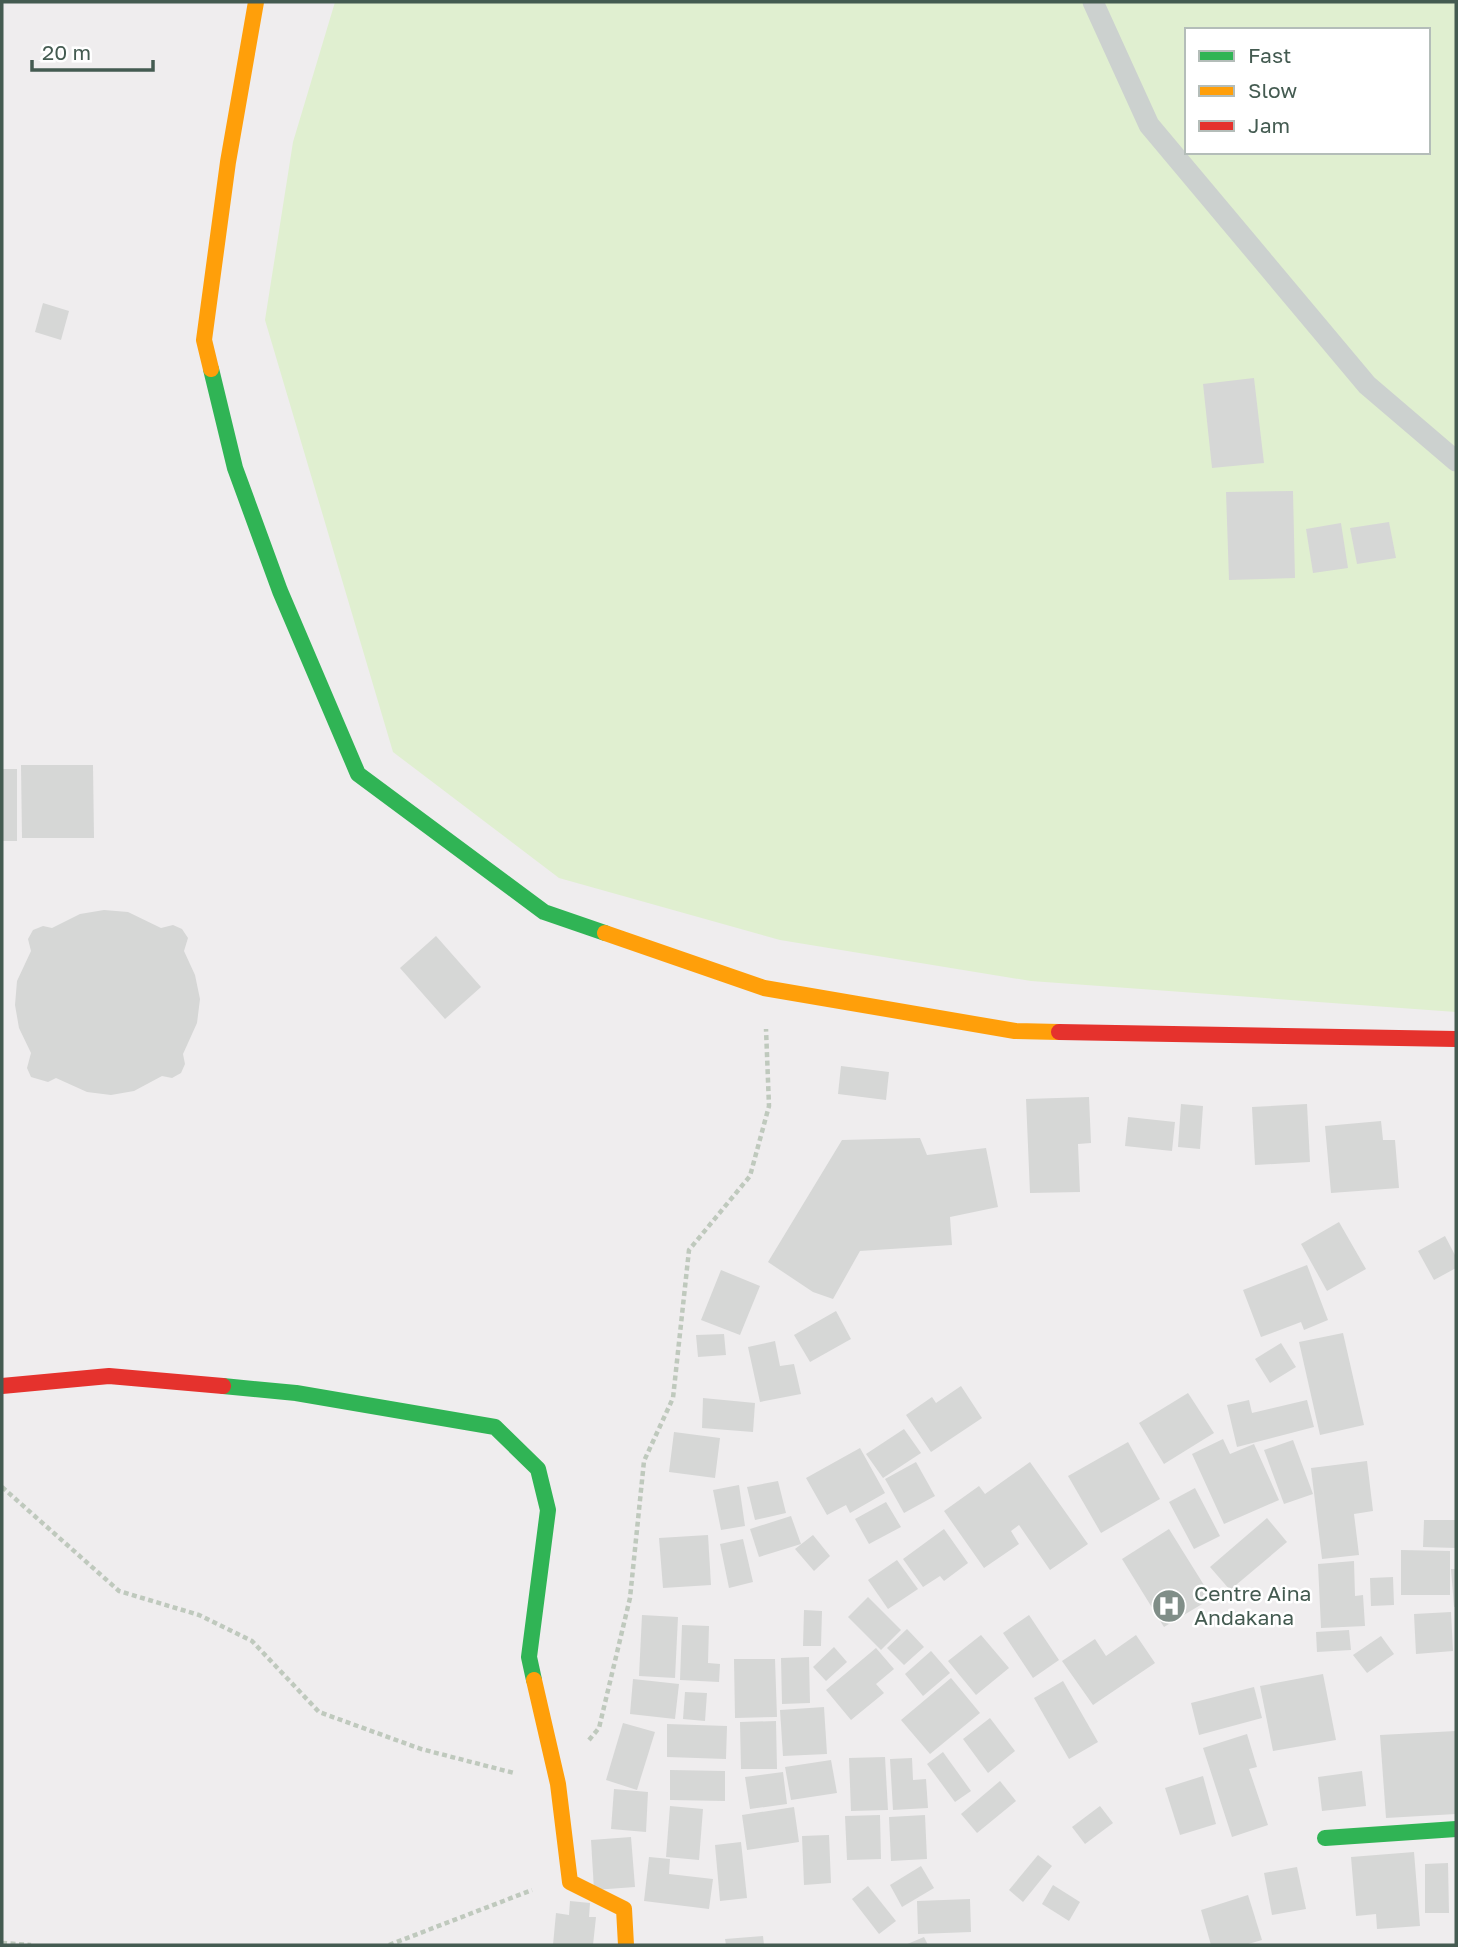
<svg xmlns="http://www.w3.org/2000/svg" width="1458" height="1947" font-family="'Golos Text',sans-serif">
  <rect width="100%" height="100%" fill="#efedee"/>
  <path fill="#e0efd0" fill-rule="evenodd" d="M335 2H1456V1012L1031 981 780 940 559 878 393 752 265 320 293 142ZM1187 30H1428V152H1187Z"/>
  <g fill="#d6d7d6">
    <polygon points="43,303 69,311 61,340 35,332"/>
    <polygon points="1254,378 1264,463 1212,468 1203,384"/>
    <polygon points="1293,491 1295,578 1229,580 1226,492"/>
    <polygon points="1389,522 1396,558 1357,564 1350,528"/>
    <polygon points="1341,523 1348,568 1313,573 1306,529"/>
    <polygon points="21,765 93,765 94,838 22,838"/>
    <rect x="2" y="769" width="15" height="72"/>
    <polygon points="104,910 128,912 161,928 173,925 182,929 188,938 184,951 195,975 200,999 197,1023 183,1054 185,1064 181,1073 172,1078 162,1076 134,1091 111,1095 87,1092 56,1078 48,1082 31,1077 27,1068 31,1053 19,1028 15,1005 17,981 31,951 28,939 33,930 43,926 52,928 80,914"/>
    <polygon points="436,936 481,987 445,1019 400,968"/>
    <polygon points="841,1066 889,1072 886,1100 838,1094"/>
    <polygon points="1089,1097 1091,1143 1078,1144 1080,1192 1030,1193 1026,1099"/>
    <polygon points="1181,1104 1203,1106 1200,1149 1178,1147"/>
    <polygon points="1307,1104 1310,1162 1255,1165 1252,1107"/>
    <polygon points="1128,1117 1175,1122 1172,1151 1125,1146"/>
    <polygon points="1381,1121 1383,1140 1395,1140 1399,1188 1331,1193 1325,1126"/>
    <polygon points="920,1138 927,1155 986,1148 998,1207 950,1217 952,1245 860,1251 833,1299 813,1292 768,1262 842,1140"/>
    <polygon points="1339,1222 1366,1269 1327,1291 1301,1244"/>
    <polygon points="1445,1236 1456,1257 1456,1268 1434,1280 1418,1251"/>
    <polygon points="1307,1265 1328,1320 1304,1330 1301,1322 1261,1337 1243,1290"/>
    <polygon points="721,1270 760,1286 740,1335 701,1320"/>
    <polygon points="836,1311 851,1339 810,1362 794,1335"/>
    <polygon points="1343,1333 1364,1425 1320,1435 1299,1342"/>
    <polygon points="724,1334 726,1355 698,1357 696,1335"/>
    <polygon points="775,1341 780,1366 794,1364 801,1394 760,1402 748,1347"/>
    <polygon points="1281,1343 1296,1367 1270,1383 1255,1359"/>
    <polygon points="961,1386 982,1418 931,1452 906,1415 932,1397 936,1403"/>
    <polygon points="1188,1393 1214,1433 1164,1464 1139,1423"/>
    <polygon points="703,1398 755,1403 753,1432 702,1428"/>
    <polygon points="1249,1400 1252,1413 1307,1400 1314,1427 1237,1447 1227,1405"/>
    <polygon points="904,1429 921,1453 883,1478 866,1454"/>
    <polygon points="674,1432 720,1438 715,1478 669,1472"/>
    <polygon points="1223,1439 1230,1454 1254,1444 1279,1500 1224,1524 1192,1454"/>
    <polygon points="1293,1440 1313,1494 1284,1504 1264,1450"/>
    <polygon points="1128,1442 1160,1499 1101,1533 1068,1476"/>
    <polygon points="860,1448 885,1493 850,1513 846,1505 827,1515 806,1478"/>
    <polygon points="1367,1461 1373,1511 1354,1514 1359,1555 1322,1559 1311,1468"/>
    <polygon points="916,1462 935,1496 904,1513 885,1479"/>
    <polygon points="1030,1462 1088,1544 1050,1570 1019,1525 1011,1531 1019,1544 984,1568 944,1511 979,1486 985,1494"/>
    <polygon points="778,1481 786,1513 755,1520 747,1487"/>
    <polygon points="739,1485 745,1526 721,1530 713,1490"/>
    <polygon points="1195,1488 1220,1536 1194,1549 1169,1502"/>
    <polygon points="886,1502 901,1527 869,1544 855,1519"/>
    <polygon points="791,1516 801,1544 759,1557 750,1529"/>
    <polygon points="1267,1518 1287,1542 1230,1590 1210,1567"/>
    <polygon points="1424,1520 1456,1520 1456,1548 1423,1547"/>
    <polygon points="944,1529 968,1563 944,1581 940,1576 923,1587 903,1559"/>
    <polygon points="1169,1529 1212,1598 1164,1627 1122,1559"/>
    <polygon points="708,1535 711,1585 663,1588 659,1538"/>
    <polygon points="813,1535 830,1556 814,1571 795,1549"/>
    <polygon points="743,1539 753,1582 729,1588 720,1544"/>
    <polygon points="1401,1550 1450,1551 1450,1595 1401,1595"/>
    <polygon points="897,1560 918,1589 888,1609 868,1580"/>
    <polygon points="1354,1561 1355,1596 1363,1595 1365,1626 1321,1628 1318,1564"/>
    <polygon points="1451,1569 1456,1569 1456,1607 1454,1607"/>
    <polygon points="1393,1577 1394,1605 1371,1606 1370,1578"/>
    <polygon points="868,1597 901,1630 881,1650 848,1617"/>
    <polygon points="804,1610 822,1611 821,1646 803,1646"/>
    <polygon points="1451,1612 1453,1651 1416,1654 1414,1614"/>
    <polygon points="642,1615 678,1617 675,1678 639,1676"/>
    <polygon points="1029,1615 1059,1660 1033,1678 1003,1633"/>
    <polygon points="682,1625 709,1626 708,1663 720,1664 719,1682 680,1680"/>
    <polygon points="907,1629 924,1647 904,1665 887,1648"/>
    <polygon points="1349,1630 1351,1650 1317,1652 1316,1632"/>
    <polygon points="981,1635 1009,1668 976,1695 948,1661"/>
    <polygon points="1136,1635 1155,1663 1093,1705 1062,1661 1095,1639 1106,1656"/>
    <polygon points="1381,1636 1394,1654 1367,1673 1353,1655"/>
    <polygon points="834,1647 847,1662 826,1681 813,1667"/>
    <polygon points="876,1648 894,1669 876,1684 884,1693 851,1720 826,1690"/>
    <polygon points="931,1651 950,1673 923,1696 905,1674"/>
    <polygon points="809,1657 810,1703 782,1704 781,1658"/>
    <polygon points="734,1659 775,1659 777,1717 735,1718"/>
    <polygon points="1323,1674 1336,1740 1273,1751 1260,1686"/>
    <polygon points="951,1678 980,1713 930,1754 901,1720"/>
    <polygon points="633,1679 679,1684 675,1719 630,1714"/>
    <polygon points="1063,1681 1098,1742 1069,1759 1034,1698"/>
    <polygon points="1254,1687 1262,1718 1199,1735 1191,1703"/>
    <polygon points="685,1692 707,1693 705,1721 683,1719"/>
    <polygon points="824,1707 827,1754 783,1756 780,1710"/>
    <polygon points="990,1718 1015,1751 988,1773 963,1739"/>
    <polygon points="776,1721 777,1769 741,1769 740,1722"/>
    <polygon points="623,1723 655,1732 637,1790 606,1780"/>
    <polygon points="667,1724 727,1726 726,1759 667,1757"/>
    <polygon points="1456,1731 1456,1814 1386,1818 1380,1735"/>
    <polygon points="1247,1734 1257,1767 1249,1769 1268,1825 1232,1837 1203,1748"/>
    <polygon points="943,1752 971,1791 955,1802 927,1764"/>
    <polygon points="885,1757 888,1810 851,1811 849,1758"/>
    <polygon points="912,1758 913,1780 926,1779 928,1808 893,1810 890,1759"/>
    <polygon points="831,1760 837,1793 791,1800 785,1767"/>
    <polygon points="670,1770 725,1771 725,1801 670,1800"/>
    <polygon points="1362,1771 1366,1806 1322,1811 1318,1777"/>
    <polygon points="783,1772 787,1804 750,1809 745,1777"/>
    <polygon points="1203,1776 1216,1824 1180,1835 1165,1788"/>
    <polygon points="1000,1781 1016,1801 977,1833 961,1814"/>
    <polygon points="614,1789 648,1792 646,1832 611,1829"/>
    <polygon points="670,1806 703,1809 699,1860 666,1857"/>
    <polygon points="1100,1806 1113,1823 1085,1844 1072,1827"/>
    <polygon points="794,1807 799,1842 747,1850 742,1815"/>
    <polygon points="880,1815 881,1859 847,1860 845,1816"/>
    <polygon points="925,1815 927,1859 891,1861 889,1817"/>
    <polygon points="829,1835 831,1883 804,1885 802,1836"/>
    <polygon points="631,1837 635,1887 594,1890 591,1840"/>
    <polygon points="741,1842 747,1898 720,1901 715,1845"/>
    <polygon points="1414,1852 1420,1926 1377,1929 1376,1914 1356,1916 1351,1857"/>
    <polygon points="1038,1855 1052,1866 1023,1902 1009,1890"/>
    <polygon points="649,1857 670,1859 669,1874 713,1879 709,1909 644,1901"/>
    <polygon points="1448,1863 1449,1913 1425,1913 1425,1864"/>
    <polygon points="921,1866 934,1888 902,1907 890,1885"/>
    <polygon points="1297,1867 1306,1909 1272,1915 1264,1873"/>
    <polygon points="1053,1885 1080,1902 1069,1921 1042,1904"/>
    <polygon points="868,1886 896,1921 879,1934 852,1899"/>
    <polygon points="1248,1895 1262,1940 1245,1945 1211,1945 1201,1910"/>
    <polygon points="970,1899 971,1932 918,1934 917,1901"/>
    <polygon points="570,1901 590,1903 589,1917 596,1917 593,1945 553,1945 556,1913 569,1915"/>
    <polygon points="763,1936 764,1945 726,1945 725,1939"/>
    <polygon points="924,1937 928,1945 905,1945"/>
  </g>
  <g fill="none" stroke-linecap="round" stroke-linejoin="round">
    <g stroke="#bfc9bd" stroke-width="4.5" stroke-dasharray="5 3.5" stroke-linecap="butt">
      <polyline points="2,1487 119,1591 199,1615 252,1641 319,1712 421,1749 514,1773"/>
      <polyline points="589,1740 599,1728 630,1598 644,1461 673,1398 689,1250 750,1176 769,1106 766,1029"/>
      <polyline points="2,1943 31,1945"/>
      <polyline points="389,1945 532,1890"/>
    </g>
    <polyline stroke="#ccd1cf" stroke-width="21" points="1093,2 1149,125 1367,385 1456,461"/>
    <g stroke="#30b455" stroke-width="16">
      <polyline points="211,369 235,468 280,591 358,774 544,912 605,933"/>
      <polyline points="223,1386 296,1393 495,1427 538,1469 548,1510 529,1657 534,1680"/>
      <polyline points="1325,1838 1456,1829"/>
    </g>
    <g stroke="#ff9f0a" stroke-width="16">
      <polyline points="211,369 204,340 228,162 256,2"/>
      <polyline points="605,933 764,988 1015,1031 1059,1032"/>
      <polyline points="534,1680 558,1784 570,1882 624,1909 626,1945"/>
    </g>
    <g stroke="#e5322d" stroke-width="16">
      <polyline points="1059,1032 1456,1039"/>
      <polyline points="2,1386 109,1376 223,1386"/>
    </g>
  </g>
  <defs>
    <g id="hospital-disc" transform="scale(1.75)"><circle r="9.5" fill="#808e88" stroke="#fff"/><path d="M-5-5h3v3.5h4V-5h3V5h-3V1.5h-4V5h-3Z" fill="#fff"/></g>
  </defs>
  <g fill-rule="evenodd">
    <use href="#hospital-disc" x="1169" y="1606"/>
  </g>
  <g text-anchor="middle" stroke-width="5" stroke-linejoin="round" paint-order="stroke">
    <g font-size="21" fill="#445b51" stroke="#fff" text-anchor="start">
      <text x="1194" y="1601">Centre Aina<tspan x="1194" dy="24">Andakana</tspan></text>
    </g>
  </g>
  <rect width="1458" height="1947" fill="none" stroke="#445b51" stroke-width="7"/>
  <rect x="1185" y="28" width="245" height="126" fill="#ffffff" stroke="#b4bdb9" stroke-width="2"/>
  <rect x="1199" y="51" width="35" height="10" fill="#30b455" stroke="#b4bdb9" stroke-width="2"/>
  <text x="1248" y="63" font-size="21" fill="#445b51">Fast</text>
  <rect x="1199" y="86" width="35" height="10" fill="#ff9f0a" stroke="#b4bdb9" stroke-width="2"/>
  <text x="1248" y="98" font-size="21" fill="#445b51">Slow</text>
  <rect x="1199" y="121" width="35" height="10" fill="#e5322d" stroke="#b4bdb9" stroke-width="2"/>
  <text x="1248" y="133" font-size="21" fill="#445b51">Jam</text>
  <path d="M32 60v10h121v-10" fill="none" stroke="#445b51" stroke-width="3.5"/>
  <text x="42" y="60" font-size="21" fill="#445b51" stroke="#ffffff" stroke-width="5" paint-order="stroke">20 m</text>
</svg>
